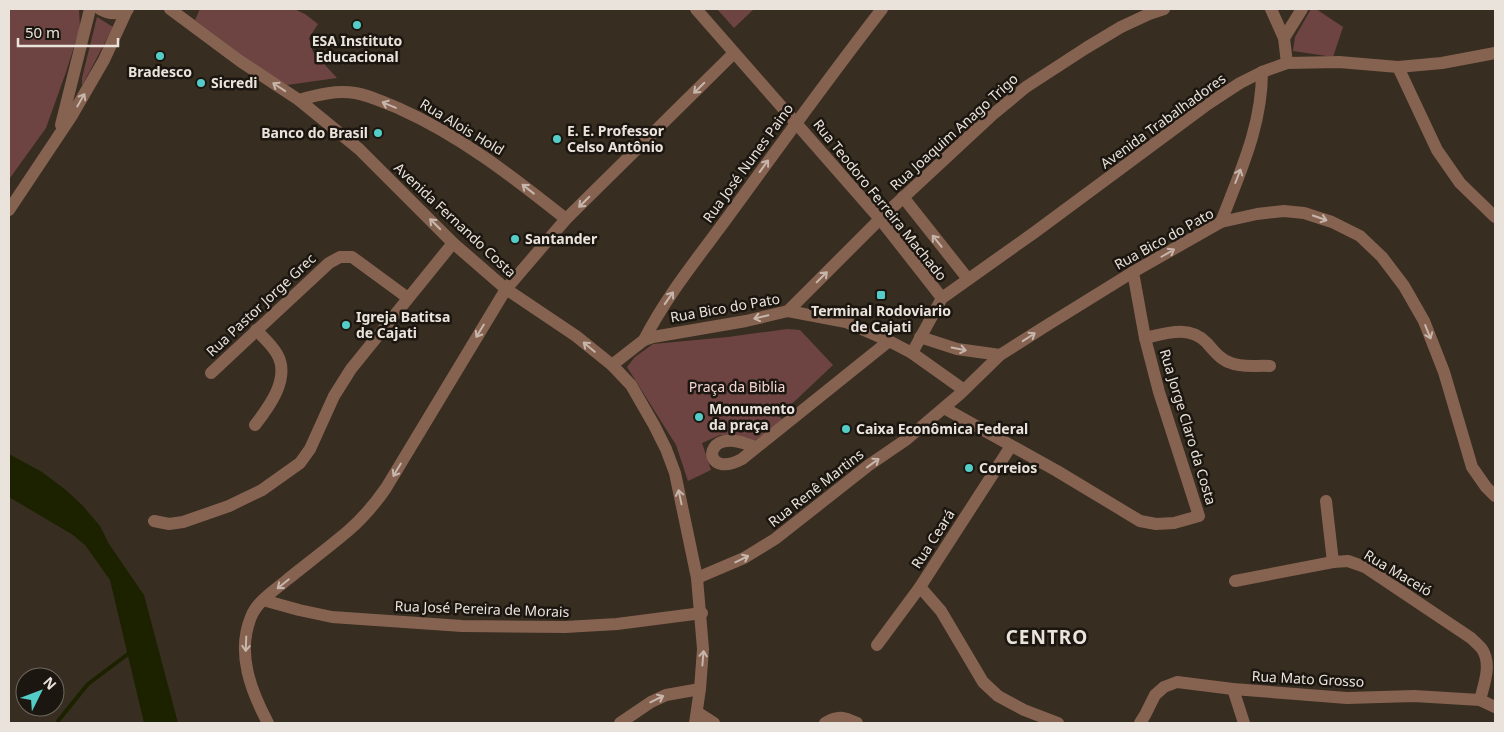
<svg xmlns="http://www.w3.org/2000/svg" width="1504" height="732" font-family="'Noto Sans',sans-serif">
  <rect width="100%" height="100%" fill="#372d20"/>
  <g fill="#6e4442">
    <polygon points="9,9 79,9 80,28 66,72 46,128 10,178 9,178"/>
    <polygon points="200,9 294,9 305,14 318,24 309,38 313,52 337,78 287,85 252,63 195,20"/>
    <polygon points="717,9 754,9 734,28"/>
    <polygon points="1311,9 1316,9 1343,27 1333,57 1293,51 1295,37"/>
    <polygon points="97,17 113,27 82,86 82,78"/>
    <polygon points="787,329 800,330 833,365 779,416 784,421 753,442 720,435 702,443 711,470 688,481 676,445 627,367 635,357 653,344 728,337"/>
  </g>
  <polygon fill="#1c2200" points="9,454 42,472 66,490 83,506 100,526 109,544 144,595 178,723 144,723 110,580 85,545 73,535 9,497"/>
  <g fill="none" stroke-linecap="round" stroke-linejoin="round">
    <polyline stroke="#1c2200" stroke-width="4" points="58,723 58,721 88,684 132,651"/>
    <g stroke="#866251" stroke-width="12">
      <path d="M100 9C110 15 118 15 128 9"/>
      <polyline points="170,9 240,61 299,100 359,149 453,243 506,289 576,336 612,365 631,385 654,425 666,449 675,473 697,578 703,649 700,689 695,723"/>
      <polyline points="696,9 880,219 942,298"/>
      <polyline points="1271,9 1284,38 1287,63"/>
      <polyline points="1284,38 1302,9"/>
      <polyline points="1398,67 1437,150 1460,183 1495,217"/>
      <path d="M299 100C317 95 336 90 355 93 369 95 385 103 398 108 461 136 513 177 566 219"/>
      <polyline points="61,125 90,9"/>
      <polyline points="903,197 968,279"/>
      <polyline points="9,210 71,117 104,60 127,10"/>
      <path d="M1221 222C1240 172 1262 126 1262 72"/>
      <polyline points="788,311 880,219 991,116 1026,87 1086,48 1121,27 1149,14 1164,9"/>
      <polyline points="920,337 957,349 1000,355"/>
      <path d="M1145 338C1167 333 1190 325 1207 343 1214 351 1221 360 1231 363 1242 368 1258 365 1270 366"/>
      <path d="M644 340C667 295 700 255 730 214 780 145 830 76 882 9"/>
      <polyline points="912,353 942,298 1035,232 1208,104 1240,83 1262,72 1287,63 1339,62 1398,67 1442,63 1495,53"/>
      <polyline points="612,365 644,340 653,337 746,321 788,311 846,322 889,341 912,353 964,390"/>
      <polyline points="211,373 329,263 340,257 352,257 408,298"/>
      <polyline points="944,408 1057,471 1140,521 1156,524 1174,523 1199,516 1159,392 1145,338 1133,272"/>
      <path d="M255 425C269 407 291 378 277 354 272 345 263 337 256 330"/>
      <path d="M756 447C746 444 736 439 726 441 703 444 709 477 742 459L889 341"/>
      <polyline points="1326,501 1333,562"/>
      <polyline points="154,521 169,524 183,522 229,506 262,490 300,463 310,449 334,396 351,369 453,243"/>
      <polyline points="697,578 744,558 775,539 869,465 907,439 960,394 1000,355 1049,324 1133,272 1221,222 1257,214 1284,211 1304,213 1332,222 1360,236 1382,257 1404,286 1424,321 1444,372 1472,467 1486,487 1495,496"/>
      <path d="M1235 581 1333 562 1348 561 1365 567 1471 638C1474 641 1479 645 1482 649 1492 664 1484 684 1480 700"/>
      <polyline points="920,587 941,611 983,682 998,696 1024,710 1058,723"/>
      <polyline points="263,600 299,610 332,617 462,626 565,627 617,624 702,613"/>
      <polyline points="877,645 920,587 1011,446"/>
      <polyline points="1233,689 1244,723"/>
      <polyline points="697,712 714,723"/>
      <path d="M268 723C251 691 236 653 251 617 257 601 275 590 288 579 308 563 329 547 348 531 363 518 375 504 386 488L506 289 566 219 734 53"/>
      <polyline points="620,723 651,702 666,695 700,689"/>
      <path d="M825 723C838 715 844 717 857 723"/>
      <polyline points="1140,723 1145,715 1155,695 1164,687 1177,682 1233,689 1347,698 1414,696 1480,700 1495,707"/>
    </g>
  </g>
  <defs><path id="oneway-shaft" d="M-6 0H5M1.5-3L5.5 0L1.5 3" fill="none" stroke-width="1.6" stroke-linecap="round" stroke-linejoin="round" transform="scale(1.25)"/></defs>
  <g stroke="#c7b6ab">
    <use href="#oneway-shaft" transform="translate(279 87) rotate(-146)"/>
    <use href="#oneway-shaft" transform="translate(699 88) rotate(135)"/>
    <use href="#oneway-shaft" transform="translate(81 100) rotate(-60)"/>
    <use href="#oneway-shaft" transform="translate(389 105) rotate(-157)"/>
    <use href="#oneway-shaft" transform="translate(764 166) rotate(-54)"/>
    <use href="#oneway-shaft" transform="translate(1238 176) rotate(-69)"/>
    <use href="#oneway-shaft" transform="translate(528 189) rotate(-142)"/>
    <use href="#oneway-shaft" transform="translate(584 202) rotate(135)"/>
    <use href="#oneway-shaft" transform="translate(1320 218) rotate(19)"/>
    <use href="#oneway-shaft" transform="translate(435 224) rotate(-135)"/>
    <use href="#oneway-shaft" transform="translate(937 241) rotate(-129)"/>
    <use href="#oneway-shaft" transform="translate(1168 253) rotate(-30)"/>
    <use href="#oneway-shaft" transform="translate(822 277) rotate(-45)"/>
    <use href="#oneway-shaft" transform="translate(669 298) rotate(-55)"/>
    <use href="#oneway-shaft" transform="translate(761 317) rotate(167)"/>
    <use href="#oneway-shaft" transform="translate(480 331) rotate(121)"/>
    <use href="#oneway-shaft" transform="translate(1428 332) rotate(68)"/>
    <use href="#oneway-shaft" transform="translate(1029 337) rotate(-33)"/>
    <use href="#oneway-shaft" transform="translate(589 347) rotate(-140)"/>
    <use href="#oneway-shaft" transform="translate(959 349) rotate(11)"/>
    <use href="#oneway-shaft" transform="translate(873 463) rotate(-36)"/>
    <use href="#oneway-shaft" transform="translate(397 470) rotate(121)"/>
    <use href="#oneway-shaft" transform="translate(680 497) rotate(-102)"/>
    <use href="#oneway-shaft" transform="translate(742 559) rotate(-26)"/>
    <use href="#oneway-shaft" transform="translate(283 584) rotate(141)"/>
    <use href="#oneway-shaft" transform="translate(246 644) rotate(92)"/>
    <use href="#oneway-shaft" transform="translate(703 658) rotate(-85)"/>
    <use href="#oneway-shaft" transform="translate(657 699) rotate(-26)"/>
  </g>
  <g fill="#54cdc8" stroke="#1b1610" stroke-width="2">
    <circle cx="357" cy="25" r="5"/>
    <circle cx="160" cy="56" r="5"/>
    <circle cx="201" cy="83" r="5"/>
    <circle cx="378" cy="133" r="5"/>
    <circle cx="557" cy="139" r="5"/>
    <circle cx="515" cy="239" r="5"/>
    <rect x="876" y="290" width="10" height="10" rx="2.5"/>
    <circle cx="346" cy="325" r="5"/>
    <circle cx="699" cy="417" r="5"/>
    <circle cx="846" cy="429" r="5"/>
    <circle cx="969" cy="468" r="5"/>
  </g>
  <g text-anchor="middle" stroke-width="5" stroke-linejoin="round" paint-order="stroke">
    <g font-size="14" font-weight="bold" fill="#eae3db" stroke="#1b1610" text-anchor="start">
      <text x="357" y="46" text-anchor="middle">ESA Instituto<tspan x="357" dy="16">Educacional</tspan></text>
      <text x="160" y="77" text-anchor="middle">Bradesco</text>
      <text x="211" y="88">Sicredi</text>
      <text x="567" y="136">E. E. Professor<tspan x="567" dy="16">Celso Antônio</tspan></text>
      <text x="368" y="138" text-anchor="end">Banco do Brasil</text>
      <text x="525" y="244">Santander</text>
      <text x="881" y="316" text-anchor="middle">Terminal Rodoviario<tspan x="881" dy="16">de Cajati</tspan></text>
      <text x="356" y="322">Igreja Batitsa<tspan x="356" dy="16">de Cajati</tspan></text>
      <text x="709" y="414">Monumento<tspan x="709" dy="16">da praça</tspan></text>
      <text x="856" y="434">Caixa Econômica Federal</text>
      <text x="979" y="473">Correios</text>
    </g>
    <g font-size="14" fill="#eae3db" stroke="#1b1610">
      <text transform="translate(1163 121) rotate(-36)" y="5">Avenida Trabalhadores</text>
      <text transform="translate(462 127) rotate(31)" y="5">Rua Alois Hold</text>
      <text transform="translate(954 132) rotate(-42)" y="5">Rua Joaquim Anago Trigo</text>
      <text transform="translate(748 163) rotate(-54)" y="5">Rua José Nunes Paino</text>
      <text transform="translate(880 200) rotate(51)" y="5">Rua Teodoro Ferreira Machado</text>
      <text transform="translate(455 220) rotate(43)" y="5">Avenida Fernando Costa</text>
      <text transform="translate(1164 239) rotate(-29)" y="5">Rua Bico do Pato</text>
      <text transform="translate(261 305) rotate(-43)" y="5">Rua Pastor Jorge Grec</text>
      <text transform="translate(725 308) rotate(-10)" y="5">Rua Bico do Pato</text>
      <text transform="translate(1188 427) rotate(73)" y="5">Rua Jorge Claro da Costa</text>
      <text transform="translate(816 488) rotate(-38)" y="5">Rua Renê Martins</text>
      <text transform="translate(933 539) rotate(-57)" y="5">Rua Ceará</text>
      <text transform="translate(1398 573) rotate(31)" y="5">Rua Maceió</text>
      <text transform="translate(482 609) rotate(2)" y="5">Rua José Pereira de Morais</text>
      <text transform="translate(1308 679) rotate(3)" y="5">Rua Mato Grosso</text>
    </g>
    <g font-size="14" fill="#f4d5d2" stroke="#1b1610">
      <text x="737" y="392">Praça da Biblia</text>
    </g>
    <g font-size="19" font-weight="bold" letter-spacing="1" fill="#eae3db" stroke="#1b1610">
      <text x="1047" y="644">CENTRO</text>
    </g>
  </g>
  <rect width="1504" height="732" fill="none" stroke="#eae3db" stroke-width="20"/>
  <g transform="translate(40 692) rotate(48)"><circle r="24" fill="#1b1610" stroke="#6e6861"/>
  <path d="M0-4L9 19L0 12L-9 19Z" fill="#54cdc8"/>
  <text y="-8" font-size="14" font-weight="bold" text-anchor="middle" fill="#eae3db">N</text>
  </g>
  <path d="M18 38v8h100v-8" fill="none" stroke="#eae3db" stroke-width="2.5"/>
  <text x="25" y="38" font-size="15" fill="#eae3db" stroke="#1b1610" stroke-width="4" paint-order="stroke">50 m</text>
</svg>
